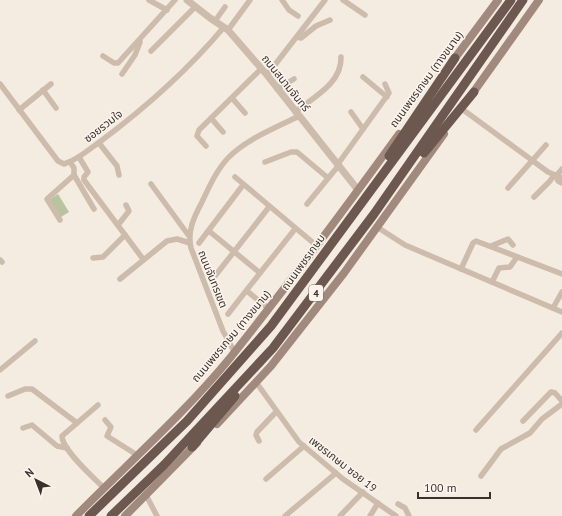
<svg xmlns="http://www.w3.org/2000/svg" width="562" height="516" font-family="'PT Sans','Noto Sans Thai',sans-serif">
  <rect width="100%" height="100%" fill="#f4ebe1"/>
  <polygon fill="#b8c4a0" points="58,194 69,212 61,217 49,200"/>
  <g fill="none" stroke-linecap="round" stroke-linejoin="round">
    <g stroke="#cdbbac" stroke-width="5.5">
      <polyline points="149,0 167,10"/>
      <polyline points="282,0 289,10 298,16"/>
      <polyline points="343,0 365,15"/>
      <polyline points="215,21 225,7"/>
      <polyline points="228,30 250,0"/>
      <polyline points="297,37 301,38 316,26 330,20"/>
      <polyline points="151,51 195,7"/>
      <polyline points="103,56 114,63 118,63 175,0"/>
      <polyline points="122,74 135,55 140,42"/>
      <polyline points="267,75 325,0"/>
      <polyline points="363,77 387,97"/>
      <path d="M0 84 58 161 64 164C78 160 89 149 101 141 145 108 188 70 224 27"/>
      <polyline points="277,89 294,79"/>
      <polyline points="43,90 56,108"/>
      <polyline points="232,98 245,113"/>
      <polyline points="462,109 548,172 562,178"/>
      <polyline points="19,110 51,84"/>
      <path d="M295 112C314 97 342 83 341 57"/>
      <polyline points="351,112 363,129"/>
      <polyline points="211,118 223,132"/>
      <polyline points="99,143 117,166 119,175"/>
      <polyline points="206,146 197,136 199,130 261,69"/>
      <polyline points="79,157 88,172 84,177 84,180 143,259"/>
      <polyline points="70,162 74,168 74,175 94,209"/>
      <polyline points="265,162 291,152 297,152 328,178"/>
      <polyline points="338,164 389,93 385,84"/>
      <polyline points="562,169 556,176 558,181 562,183"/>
      <polyline points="235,177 317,246"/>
      <polyline points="151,184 189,236"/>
      <polyline points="508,188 546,145"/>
      <polyline points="534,197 550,181 554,175"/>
      <polyline points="307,204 339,165"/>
      <polyline points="60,220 47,199 74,175"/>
      <polyline points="118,225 129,211 126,205"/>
      <polyline points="377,227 405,245 562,312"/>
      <polyline points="209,231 260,273 295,229"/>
      <polyline points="199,243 243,185"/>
      <polyline points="491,246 508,239 513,245"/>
      <polyline points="93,258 103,257 125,235"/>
      <polyline points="0,260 2,262"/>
      <polyline points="461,269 473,243 476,241 562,274"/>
      <polyline points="215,276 269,207"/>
      <polyline points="120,279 167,241 177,239 190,243"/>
      <polyline points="492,282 499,268 510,267 517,257"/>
      <polyline points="247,291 269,309"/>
      <polyline points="553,308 562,292"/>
      <polyline points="228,314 260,273"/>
      <path d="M234 351 223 331 191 248C187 231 194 217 202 202 209 187 216 171 228 158 246 139 276 128 299 116"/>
      <polyline points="0,370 35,341"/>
      <polyline points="256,382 299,442 343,479 396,516"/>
      <polyline points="8,396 25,389 32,389 77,423"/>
      <path d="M98 405 62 436C62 450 94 478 104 488"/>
      <polyline points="105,420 111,427 107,436 137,455"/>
      <polyline points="523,421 551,392 555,393 562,401"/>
      <polyline points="23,428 32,425 57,446 67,448"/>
      <polyline points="476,430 562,333"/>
      <polyline points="259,441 256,435 257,432 276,412"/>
      <polyline points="481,476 501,449 530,433 542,419 562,404"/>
      <polyline points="266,479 304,446"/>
      <polyline points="146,495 157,516"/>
      <polyline points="398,504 405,508 409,516"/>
      <polyline points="285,516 336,473"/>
      <polyline points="340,516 363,492"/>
      <polyline points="370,516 378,503"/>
    </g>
    <polyline stroke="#cdbbac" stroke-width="7" points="187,0 210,18 228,30 267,75 358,190"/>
    <g stroke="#a18a7d" stroke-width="8">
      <polyline points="452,62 498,0"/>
      <polyline points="470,97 539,0"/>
      <polyline points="217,424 271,366 344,273 444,134"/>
      <path d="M76 516C127 464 184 414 230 358 288 285 344 210 399 134"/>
      <polyline points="125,516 197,443"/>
    </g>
    <g stroke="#6c584f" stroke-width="9">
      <polyline points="424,153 474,92"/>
      <polyline points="389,156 455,58"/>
      <polyline points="192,447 235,396"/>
      <polyline points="89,516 187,421 271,326 511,0"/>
      <polyline points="111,516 164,465 273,348 374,214 523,0"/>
    </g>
  </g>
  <g text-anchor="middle" stroke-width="3" stroke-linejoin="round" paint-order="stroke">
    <rect fill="#fbf5ee" stroke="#756b66" stroke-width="1" x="309" y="285" width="14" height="16" rx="3"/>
    <g font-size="10" font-weight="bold" fill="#3b302b">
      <text x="316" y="297">4</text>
    </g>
    <g font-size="11" fill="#3b302b" stroke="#fbf5ee">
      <text transform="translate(426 79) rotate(-54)" y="4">ถนนเพชรเกษม (ทางขนาน)</text>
      <text transform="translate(286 83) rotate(51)" y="4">ถนนสนามจันทร์</text>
      <text transform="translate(103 126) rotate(-38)" y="4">ซอยรวมใจ</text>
      <text transform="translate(303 262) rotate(-54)" y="4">ถนนเพชรเกษม</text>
      <text transform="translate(213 279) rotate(68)" y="4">ถนนจันทรเขต</text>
      <text transform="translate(231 336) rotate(-50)" y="4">ถนนเพชรเกษม (ทางขนาน)</text>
      <text transform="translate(343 464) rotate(38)" y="4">เพชรเกษม ซอย 19</text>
    </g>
  </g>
  <g transform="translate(36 480) rotate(318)" stroke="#fbf5ee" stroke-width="3" paint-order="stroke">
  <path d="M0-3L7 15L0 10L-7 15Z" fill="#3b302b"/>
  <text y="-6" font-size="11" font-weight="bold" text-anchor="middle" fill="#3b302b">N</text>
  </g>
  <path d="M418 492v6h72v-6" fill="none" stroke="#3b302b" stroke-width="2"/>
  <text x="424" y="492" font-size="12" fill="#3b302b" stroke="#fbf5ee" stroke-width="3" paint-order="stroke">100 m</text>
</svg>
